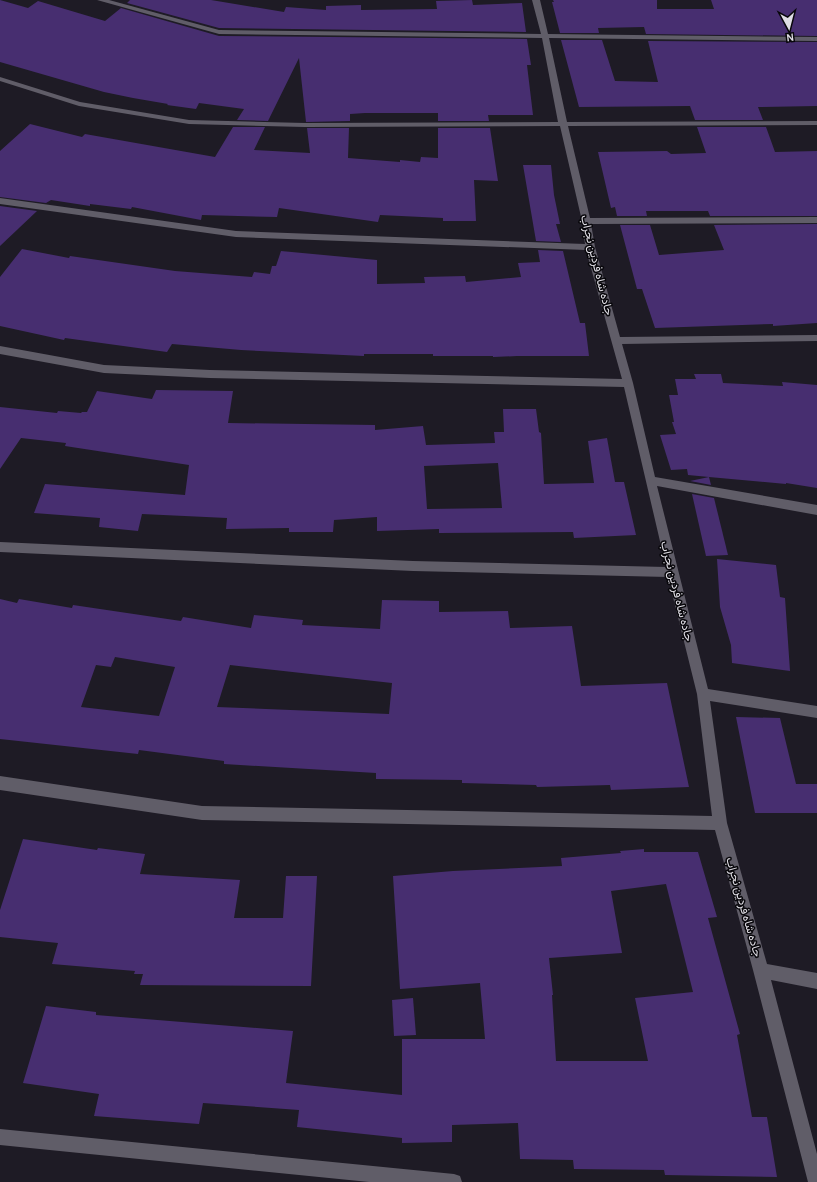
<svg xmlns="http://www.w3.org/2000/svg" width="817" height="1182" font-family="'Alegreya Sans',Vazirmatn,sans-serif">
  <rect width="100%" height="100%" fill="#1e1b25"/>
  <g fill="#472e70" fill-rule="evenodd">
    <polygon points="0,0 28,8 38,1 105,21 121,8 219,36 527,39 531,65 527,65 533,115 488,115 489,121 438,121 438,113 365,113 350,114 350,121 306,122 299,58 268,121 237,120 244,109 199,103 196,109 167,105 168,104 133,98 104,92 0,62"/>
    <polygon points="130,0 211,0 284,12 286,7 326,10 326,6 361,5 361,10 437,9 436,1 472,0 473,5 522,3 526,32 219,28 127,3"/>
    <polygon points="553,0 657,0 657,9 714,9 711,0 817,0 817,36 646,34 644,27 598,28 599,33 560,33 552,2 554,2"/>
    <polygon points="561,40 602,40 615,81 658,82 648,41 817,42 817,106 758,107 763,120 695,120 690,106 579,107"/>
    <polygon points="30,124 82,137 85,134 215,157 233,127 265,127 254,150 310,153 307,128 349,128 348,158 400,162 400,160 420,162 421,157 438,158 438,128 490,128 498,181 474,180 476,221 443,221 443,218 380,215 378,222 279,208 277,217 202,215 201,220 132,207 131,209 90,204 90,206 51,200 46,203 0,197 0,151"/>
    <polygon points="697,127 766,127 775,152 817,151 817,216 710,216 708,211 646,211 647,216 617,216 615,207 611,208 598,152 667,151 671,154 706,153"/>
    <polygon points="523,165 551,165 554,195 560,224 556,224 561,242 536,241"/>
    <polygon points="0,206 37,211 0,246"/>
    <polygon points="817,224 817,323 773,326 773,324 655,328 642,289 637,289 620,225 650,225 659,255 724,250 714,225"/>
    <polygon points="22,249 69,258 70,256 175,271 252,277 254,272 270,274 272,266 276,266 281,251 377,260 377,284 425,283 424,277 465,276 466,282 521,277 518,263 540,262 538,250 563,251 580,323 585,323 589,356 517,356 493,357 493,356 433,356 433,354 364,354 364,356 241,350 172,344 167,352 65,338 64,340 0,326 0,277"/>
    <polygon points="694,374 721,374 723,383 783,386 782,382 817,385 817,488 786,483 786,484 709,477 711,485 690,481 709,477 688,475 687,469 671,470 660,435 676,434 672,422 674,422 669,395 678,395 675,379 696,379"/>
    <path d="M156 390 233 391 228 423 375 425V430L423 426 426 445 495 443 494 432H504L503 409H536L539 432 541 433 544 484 594 483 588 441 607 438 615 482H624L636 535 574 538 573 532 439 533V529L377 531V517L334 520 333 532H289V528L226 529 227 518 142 514 138 531 99 527 100 518 34 513 45 484 185 495 189 465 65 446 66 443 21 438 0 469V407L57 413 58 411 81 413 82 412H87L97 391 152 399ZM498 463 502 508 427 509 424 466Z"/>
    <polygon points="692,494 714,498 728,555 706,556"/>
    <polygon points="717,559 776,565 780,597 785,598 790,671 732,663 731,645 720,607"/>
    <path d="M0 599 17 603 19 599 72 608 73 605 181 621 183 617 251 628 254 615 303 620 302 625 380 629 382 600 439 601V612L508 611 510 628 572 626 581 686 667 683 689 787 611 790 610 785 537 787 536 785 462 783V780L376 779V773L224 764V761L139 750 138 754 0 739ZM115 657 175 667 159 716 81 707 96 665 111 667ZM230 665 392 683 389 714 217 707Z"/>
    <polygon points="736,717 780,718 796,784 817,784 817,813 755,813"/>
    <polygon points="23,839 97,850 98,848 145,854 140,874 240,880 234,918 283,918 286,876 317,876 311,986 140,985 143,974 134,974 135,971 52,964 58,943 0,937 0,910"/>
    <path d="M644 849V852H698L717 917 708 918 740 1034 737 1035 752 1117H767L777 1177 665 1175 664 1170 574 1169 573 1160 520 1159 518 1123 452 1125V1142L402 1143V1138L297 1127 299 1110 203 1103 199 1124 94 1116 99 1094 23 1083 46 1006 96 1012V1015L293 1031 286 1083 402 1095V1039H485L480 983 400 989 393 876 453 871 562 866 561 858 621 853 620 851ZM666 884 693 992 635 998 648 1061H556L552 995H553L549 958 622 953 611 891Z"/>
    <polygon points="413,998 416,1035 394,1036 392,1000"/>
  </g>
  <g fill="none" stroke-linecap="round" stroke-linejoin="round">
    <g fill="#605d68" fill-rule="evenodd">
      <polygon points="97,0 109,0 219,30 541,34 532,0 540,0 548,34 817,37 817,41 549,38 567,122 817,121 817,125 568,126 590,218 817,217 817,223 591,224 595,247 620,337 817,335 817,341 622,344 633,383 655,477 817,505 817,515 657,486 708,689 817,706 817,718 710,701 727,823 767,964 817,973 817,989 771,980 817,1154 817,1182 808,1182 753,970 715,830 202,820 0,790 0,776 202,806 712,816 697,694 668,577 413,571 0,552 0,542 413,561 666,567 624,387 210,378 104,373 0,354 0,346 104,365 210,370 622,379 586,250 236,237 0,204 0,198 236,231 585,244 582,221 560,126 305,127 189,124 79,106 0,81 0,77 80,102 189,120 305,123 558,122 542,38 219,34"/>
      <polygon points="0,1129 454,1174 460,1176 462,1182 369,1182 0,1145"/>
    </g>
  </g>
  <g text-anchor="middle" stroke-width="3" stroke-linejoin="round" paint-order="stroke">
    <g font-size="12" fill="#dfdde4" stroke="#08070b">
      <text transform="translate(597 265) rotate(76)" y="4">جاده شاه فردین نجراب</text>
      <text transform="translate(677 591) rotate(76)" y="4">جاده شاه فردین نجراب</text>
      <text transform="translate(744 907) rotate(74)" y="4">جاده شاه فردین نجراب</text>
    </g>
  </g>
  <g transform="translate(789 28) rotate(173)" stroke="#08070b" stroke-width="3" paint-order="stroke">
  <path d="M0-3L7 15L0 10L-7 15Z" fill="#dfdde4"/>
  <text y="-6" font-size="11" font-weight="bold" text-anchor="middle" fill="#dfdde4">N</text>
  </g>
</svg>
